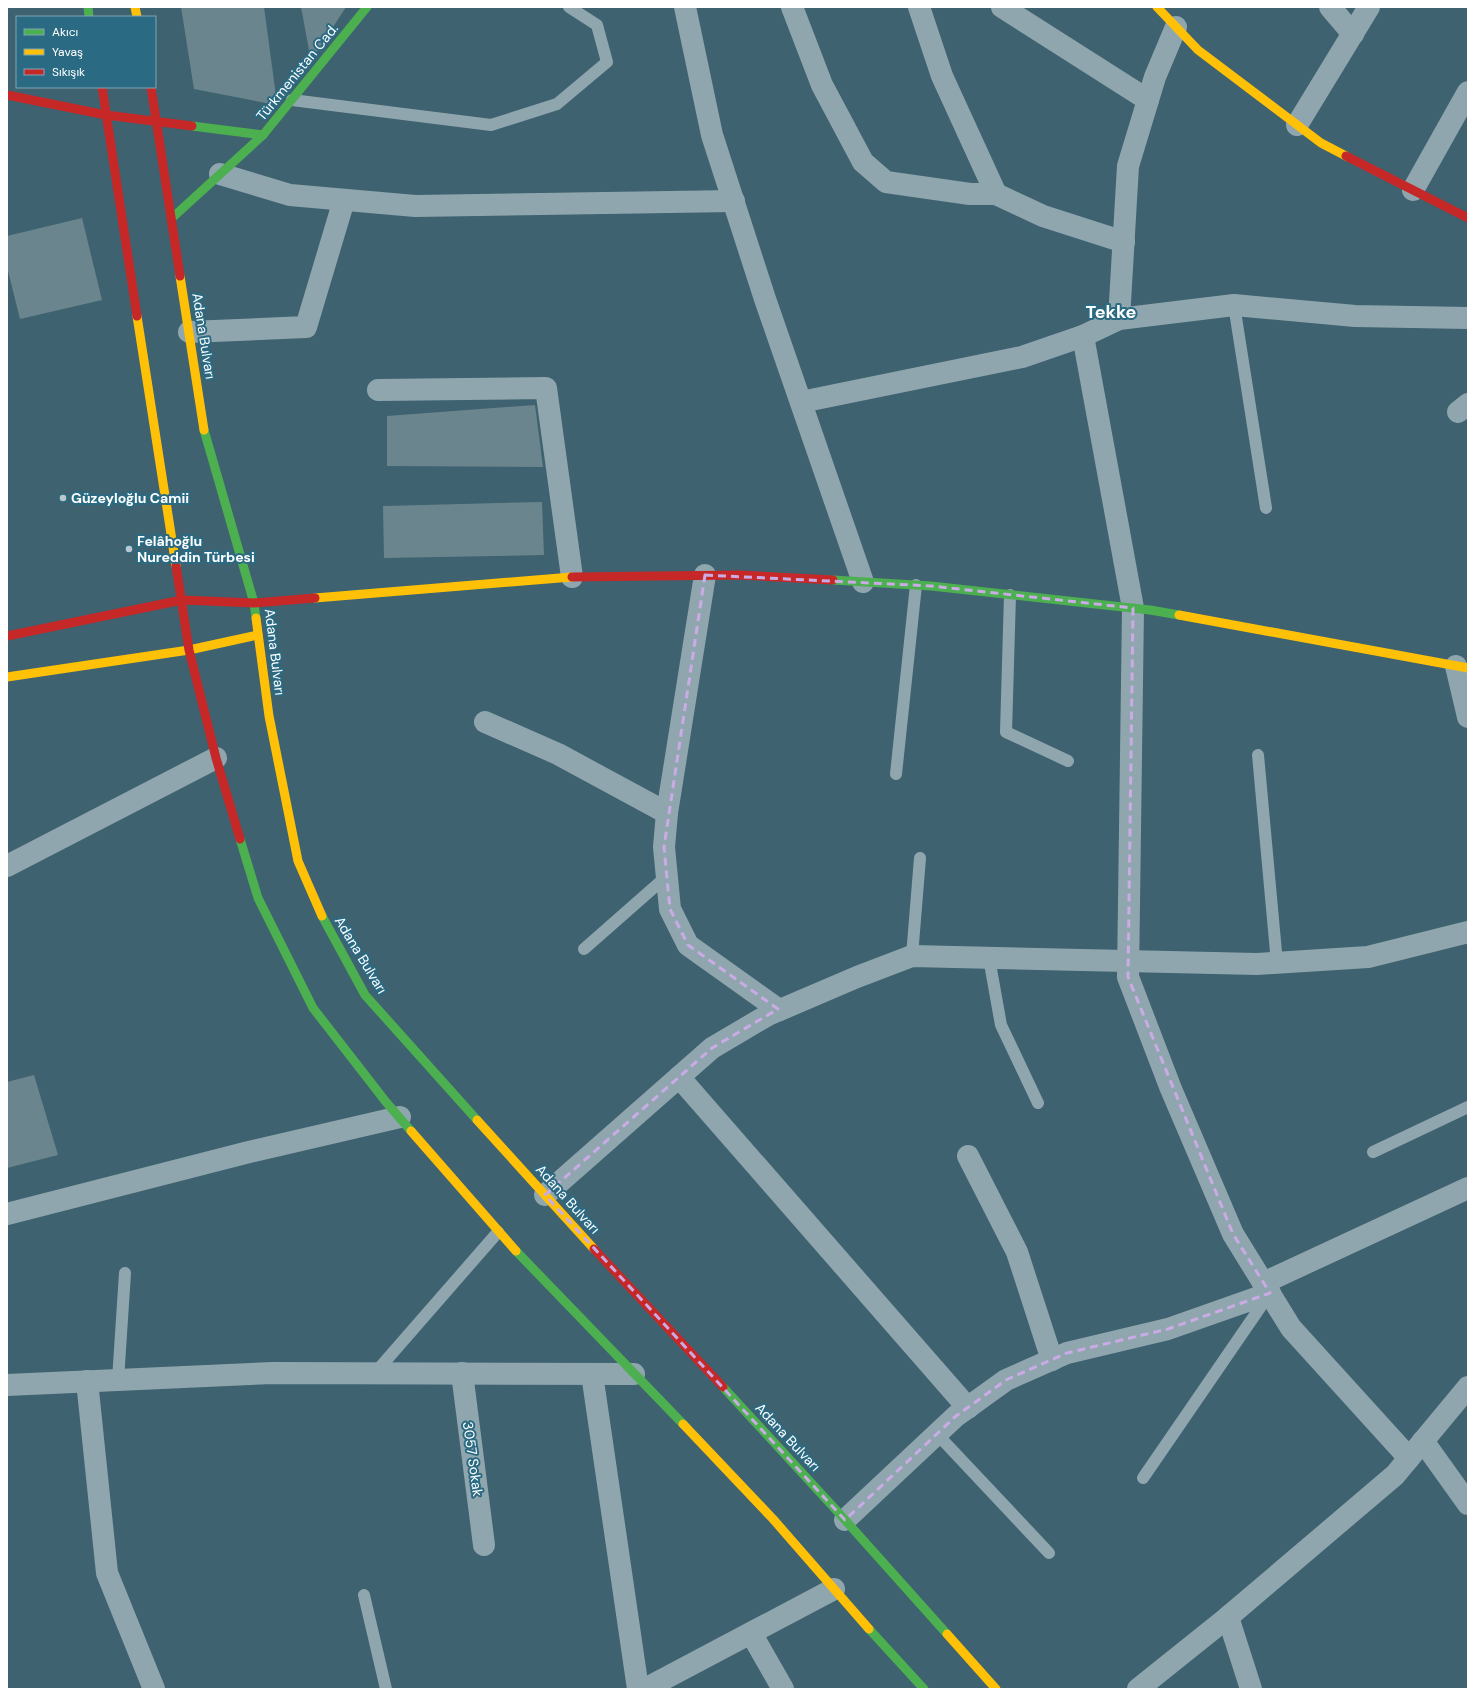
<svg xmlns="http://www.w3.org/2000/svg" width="1475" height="1696" font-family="'DM Sans',sans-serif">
  <rect width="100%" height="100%" fill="#3e626f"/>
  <g fill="#6b858e">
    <polygon points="181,7 264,7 276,96 271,104 194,89"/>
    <polygon points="301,7 346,7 311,61"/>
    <polygon points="82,218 102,300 20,319 7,267 7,236"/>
    <polygon points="535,405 543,467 387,466 387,416"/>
    <polygon points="542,502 544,555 384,558 383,506"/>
    <polygon points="34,1075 58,1155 7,1168 7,1082"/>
  </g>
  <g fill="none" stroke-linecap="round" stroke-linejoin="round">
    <g stroke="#90a6af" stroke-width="12">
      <polyline points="292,100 491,125 557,104 607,62 597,25 569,7"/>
      <polyline points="1234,305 1266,508"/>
      <polyline points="1010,595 1006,732 1068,761"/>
      <polyline points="1258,755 1277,963"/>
      <polyline points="896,774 916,585"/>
      <polyline points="584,949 667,876"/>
      <polyline points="912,956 920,858"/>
      <polyline points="989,958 1001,1025 1038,1103"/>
      <polyline points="1373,1152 1468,1107"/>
      <polyline points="375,1373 498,1232"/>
      <polyline points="118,1380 125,1273"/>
      <polyline points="937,1434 1049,1553"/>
      <polyline points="1143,1478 1268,1296"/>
      <polyline points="364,1595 386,1689"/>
    </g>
    <g stroke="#90a6af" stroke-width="22">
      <polyline points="685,7 712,135 765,299 863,582"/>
      <polyline points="792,7 822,85 863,162 886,182 970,194 996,194 1043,216 1124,242"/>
      <polyline points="919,7 942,76 996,194"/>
      <polyline points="1002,7 1148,100"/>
      <polyline points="1330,7 1353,34"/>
      <polyline points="1297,125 1369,7"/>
      <polyline points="220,174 290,195 415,206 734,201"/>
      <polyline points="1413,190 1468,92"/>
      <polyline points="1119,319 1128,166 1155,77 1176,27"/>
      <polyline points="189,332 306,327 344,200"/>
      <polyline points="1083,336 1133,608 1128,977 1171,1089 1233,1234 1291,1328 1409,1458"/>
      <polyline points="378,390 546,388 572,577"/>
      <polyline points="801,402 1022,357 1083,336 1119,319 1234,305 1355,316 1468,318"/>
      <polyline points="1458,412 1468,404"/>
      <polyline points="705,575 667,813 664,847 670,909 688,945 779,1010"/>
      <polyline points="1456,666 1468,717"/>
      <polyline points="485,722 558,754 667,813"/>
      <polyline points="7,866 216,758"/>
      <polyline points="679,1077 968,1408"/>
      <polyline points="968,1156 1017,1252 1052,1360"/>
      <polyline points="545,1195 712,1048 768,1015 857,977 912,956 1257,964 1368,957 1468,932"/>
      <polyline points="7,1214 249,1152 400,1117"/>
      <polyline points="1263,1283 1468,1188"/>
      <polyline points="462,1373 484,1545"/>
      <polyline points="592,1374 638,1689"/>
      <polyline points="87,1381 107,1573 154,1689"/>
      <polyline points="7,1385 273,1373 634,1374"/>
      <polyline points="1423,1441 1468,1504"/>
      <polyline points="845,1520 956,1416 1006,1380 1067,1353 1168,1329 1270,1293"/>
      <polyline points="1228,1617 1251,1689"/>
      <polyline points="751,1633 783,1689"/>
      <polyline points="645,1689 834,1589"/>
      <polyline points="1138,1689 1228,1617 1395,1475 1468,1387"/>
    </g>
    <g stroke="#4caf50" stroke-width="9">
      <polyline points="88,7 89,17"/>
      <polyline points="192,126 263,135"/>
      <polyline points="172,218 263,135 367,7"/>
      <polyline points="204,430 254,603 256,618"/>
      <polyline points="833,580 931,586 1150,610 1179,615"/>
      <polyline points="240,839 258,898 313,1008 386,1102 411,1131"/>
      <polyline points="322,916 365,995 477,1120"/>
      <polyline points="516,1251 683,1424"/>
      <polyline points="723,1387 837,1511 947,1634"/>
      <polyline points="869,1629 924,1689"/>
    </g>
    <g stroke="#ffc107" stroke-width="9">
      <polyline points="135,7 137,17"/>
      <polyline points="1157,7 1198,50 1321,143 1346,156"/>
      <polyline points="180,276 204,430"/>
      <polyline points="137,316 176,566"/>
      <polyline points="315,598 572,577"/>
      <polyline points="1179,615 1468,668"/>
      <polyline points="256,618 269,716 298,861 322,916"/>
      <polyline points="7,677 189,650 258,635"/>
      <polyline points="477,1120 594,1249"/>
      <polyline points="411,1131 516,1251"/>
      <polyline points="683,1424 773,1519 869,1629"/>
      <polyline points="947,1634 996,1689"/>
    </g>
    <g stroke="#c62828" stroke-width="9">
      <polyline points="102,87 137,316"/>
      <polyline points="151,87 180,276"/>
      <polyline points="7,95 106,115 192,126"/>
      <polyline points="1346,156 1468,218"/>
      <polyline points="176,566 189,650 216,758 240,839"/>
      <polyline points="572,577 740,575 833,580"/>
      <polyline points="7,636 182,600 254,603 315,598"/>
      <polyline points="594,1249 723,1387"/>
    </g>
  </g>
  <path fill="none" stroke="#caabe5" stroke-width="3" stroke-dasharray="8 5" stroke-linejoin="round" d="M705 575 931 586 1133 608 1128 977 1233 1234 1270 1293 1168 1329 1067 1353 1006 1380 956 1416 845 1520 545 1195 712 1048 778 1009 688 945 670 909 664 847Z"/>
  <g fill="#bbc8cd" stroke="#2a6b83" stroke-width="1.5">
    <circle cx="63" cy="498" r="4"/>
    <circle cx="129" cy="549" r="4"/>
  </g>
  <g text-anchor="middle" stroke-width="4" stroke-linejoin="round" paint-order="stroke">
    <g font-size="14" fill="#fff" stroke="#2a6b83">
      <text transform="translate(297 72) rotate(-51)" y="5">Türkmenistan Cad.</text>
      <text transform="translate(204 336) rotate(81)" y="5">Adana Bulvarı</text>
      <text transform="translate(275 652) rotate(83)" y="5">Adana Bulvarı</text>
      <text transform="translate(361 955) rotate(59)" y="5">Adana Bulvarı</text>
      <text transform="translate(568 1199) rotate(48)" y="5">Adana Bulvarı</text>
      <text transform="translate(788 1437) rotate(47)" y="5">Adana Bulvarı</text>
      <text transform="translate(473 1459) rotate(82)" y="5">3057 Sokak</text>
    </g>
    <g font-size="14" font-weight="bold" fill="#fff" stroke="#2a6b83" text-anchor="start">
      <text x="71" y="503">Güzeyloğlu Camii</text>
      <text x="137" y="546">Felâhoğlu<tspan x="137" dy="16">Nureddin Türbesi</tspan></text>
    </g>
    <g font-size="18" font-weight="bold" fill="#fff" stroke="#2a6b83">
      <text x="1111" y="318">Tekke</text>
    </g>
  </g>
  <rect width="1475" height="1696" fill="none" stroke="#ffffff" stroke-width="16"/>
  <rect x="16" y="16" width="140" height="72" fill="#2a6b83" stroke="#7fa6b5"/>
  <rect x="24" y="29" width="20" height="6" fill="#4caf50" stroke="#7fa6b5"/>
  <text x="52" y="36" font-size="12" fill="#ffffff">Akıcı</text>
  <rect x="24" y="49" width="20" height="6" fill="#ffc107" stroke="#7fa6b5"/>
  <text x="52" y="56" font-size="12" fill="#ffffff">Yavaş</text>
  <rect x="24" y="69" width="20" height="6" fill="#c62828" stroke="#7fa6b5"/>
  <text x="52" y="76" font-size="12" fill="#ffffff">Sıkışık</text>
</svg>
